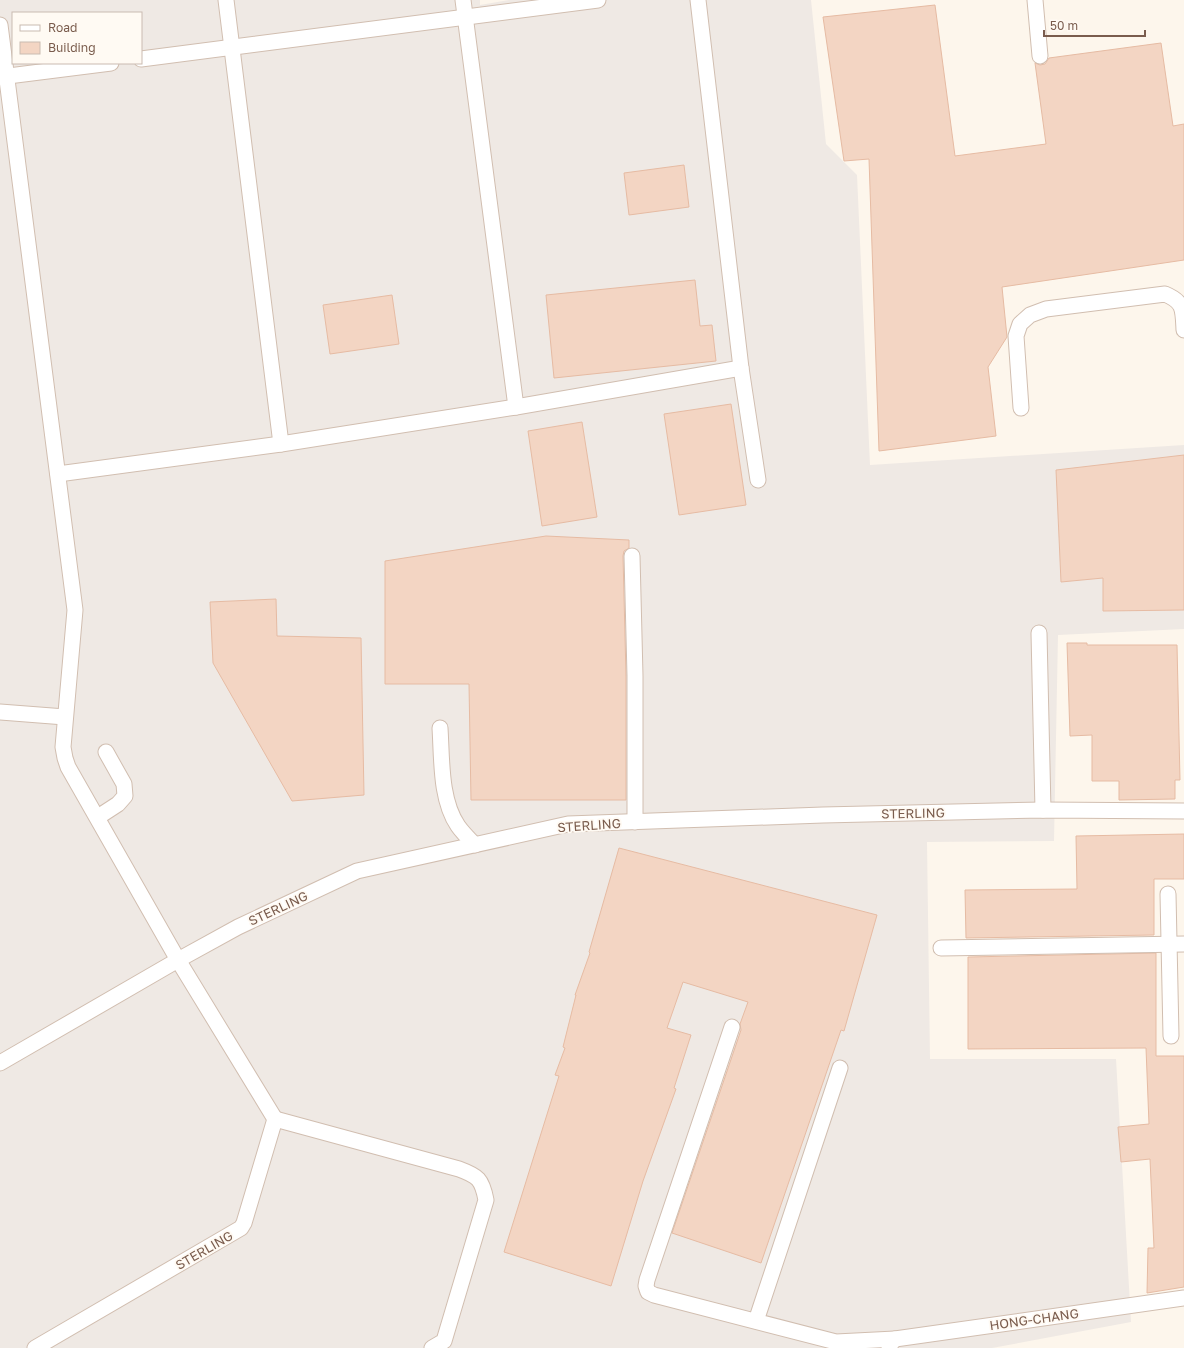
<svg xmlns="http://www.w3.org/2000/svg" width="1184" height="1348" font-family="'Golos Text',sans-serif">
  <rect width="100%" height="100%" fill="#fdf6ec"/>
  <path fill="#efe9e4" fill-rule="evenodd" d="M0 0H480V5L509 0H811L826 144 857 175 870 465 1184 445V629L1058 635 1054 841 927 842 930 1059H1116L1131 1322 992 1348H0ZM13 13H141V63H13Z"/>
  <g fill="#f3d5c3" stroke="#e6bba3">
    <polygon points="935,5 955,156 1046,144 1035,63 1040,65 1045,64 1049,58 1161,43 1173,126 1184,124 1184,260 1002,287 1007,337 988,367 996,436 879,451 869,159 844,161 823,17"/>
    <polygon points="684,165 689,207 629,215 624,173"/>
    <polygon points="695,280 700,326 712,325 716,361 554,378 546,295"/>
    <polygon points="392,295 399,344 330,354 323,305"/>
    <polygon points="731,404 746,505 679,515 664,414"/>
    <polygon points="582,422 597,517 542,526 528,431"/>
    <polygon points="1184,455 1184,610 1103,611 1103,578 1061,582 1056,470"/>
    <polygon points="546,536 629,540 629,548 624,551 623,556 626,676 626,800 471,800 469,684 385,684 385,561"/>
    <polygon points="276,599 277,636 361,638 364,795 292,801 213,663 210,602"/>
    <polygon points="1067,643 1087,643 1087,645 1177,645 1180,780 1175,780 1175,799 1119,800 1119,781 1092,781 1092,735 1070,736"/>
    <polygon points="1184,834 1184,879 1154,879 1154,935 966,938 965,890 1077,889 1076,836"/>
    <polygon points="619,848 877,915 844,1031 841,1030 761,1263 672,1233 741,1030 740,1024 748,1002 683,982 667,1028 691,1035 674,1088 676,1089 643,1181 611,1286 504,1252 559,1076 555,1075 565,1048 563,1047 576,995 575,995 590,953 589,952"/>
    <polygon points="1156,953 1156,1056 1184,1056 1184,1287 1147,1293 1148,1248 1154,1248 1150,1159 1121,1162 1118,1127 1149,1124 1146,1048 968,1049 968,957"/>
  </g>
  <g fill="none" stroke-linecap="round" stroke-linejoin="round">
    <g stroke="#d1beb0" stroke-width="17">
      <g id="minor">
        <polyline points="226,0 281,444"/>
        <polyline points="463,0 516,407"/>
        <polyline points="698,0 741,368 758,480"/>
        <polyline points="1035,0 1040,56"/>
        <polyline points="0,25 75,610 63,747 65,758 68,767 178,960 275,1119"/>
        <polyline points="141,59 598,0"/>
        <polyline points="0,77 111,63"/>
        <path d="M1021 408 1016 336 1020 324 1030 315 1046 309 1165 294C1184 302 1183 309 1184 330"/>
        <polyline points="58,474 281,444 516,407 741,368"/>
        <polyline points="632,556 635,676 635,822"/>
        <polyline points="1039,633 1043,810"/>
        <polyline points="0,712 65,717"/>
        <path d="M440 728C442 759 440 800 458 826 463 833 469 839 475 845"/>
        <polyline points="98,817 118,804 125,796 124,784 106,752"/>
        <polyline points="1168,894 1171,1036"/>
        <polyline points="941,948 1184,944"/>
        <polyline points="732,1027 647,1280 646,1286 648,1292 654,1295 836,1342 895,1339"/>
        <polyline points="0,1063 178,960 238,927 357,871 568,824 823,815 1043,810 1184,811"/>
        <path d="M275 1119 459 1169C478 1176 482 1179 486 1200L444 1341 432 1348"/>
        <polyline points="756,1321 840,1068"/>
        <polyline points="889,1346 895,1339 1184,1298"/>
        <polyline points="35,1348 241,1228 244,1223 275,1119"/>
      </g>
    </g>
    <use href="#minor" stroke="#fff" stroke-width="15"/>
  </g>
  <g text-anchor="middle" stroke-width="3.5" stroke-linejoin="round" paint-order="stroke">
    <g font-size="13" fill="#7a5c4d" stroke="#fffaf3">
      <text transform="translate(913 813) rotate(-1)" y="5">STERLING</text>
      <text transform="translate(589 825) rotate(-4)" y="5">STERLING</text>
      <text transform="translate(278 908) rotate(-25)" y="5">STERLING</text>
      <text transform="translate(204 1250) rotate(-30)" y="5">STERLING</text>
      <text transform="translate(1034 1319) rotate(-8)" y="5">HONG-CHANG</text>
    </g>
  </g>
  <rect x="12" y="12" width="130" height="52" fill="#fffaf3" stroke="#cabbb1"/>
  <rect x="20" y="25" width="20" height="6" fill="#ffffff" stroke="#cabbb1"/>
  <text x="48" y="32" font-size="12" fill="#7a5c4d">Road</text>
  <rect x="20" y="42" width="20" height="12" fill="#f3d5c3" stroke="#cabbb1"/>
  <text x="48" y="52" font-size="12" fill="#7a5c4d">Building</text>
  <path d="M1044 30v6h101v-6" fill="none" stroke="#7a5c4d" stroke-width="2"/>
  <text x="1050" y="30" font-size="12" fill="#7a5c4d" stroke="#fffaf3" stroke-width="3" paint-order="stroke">50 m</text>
</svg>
